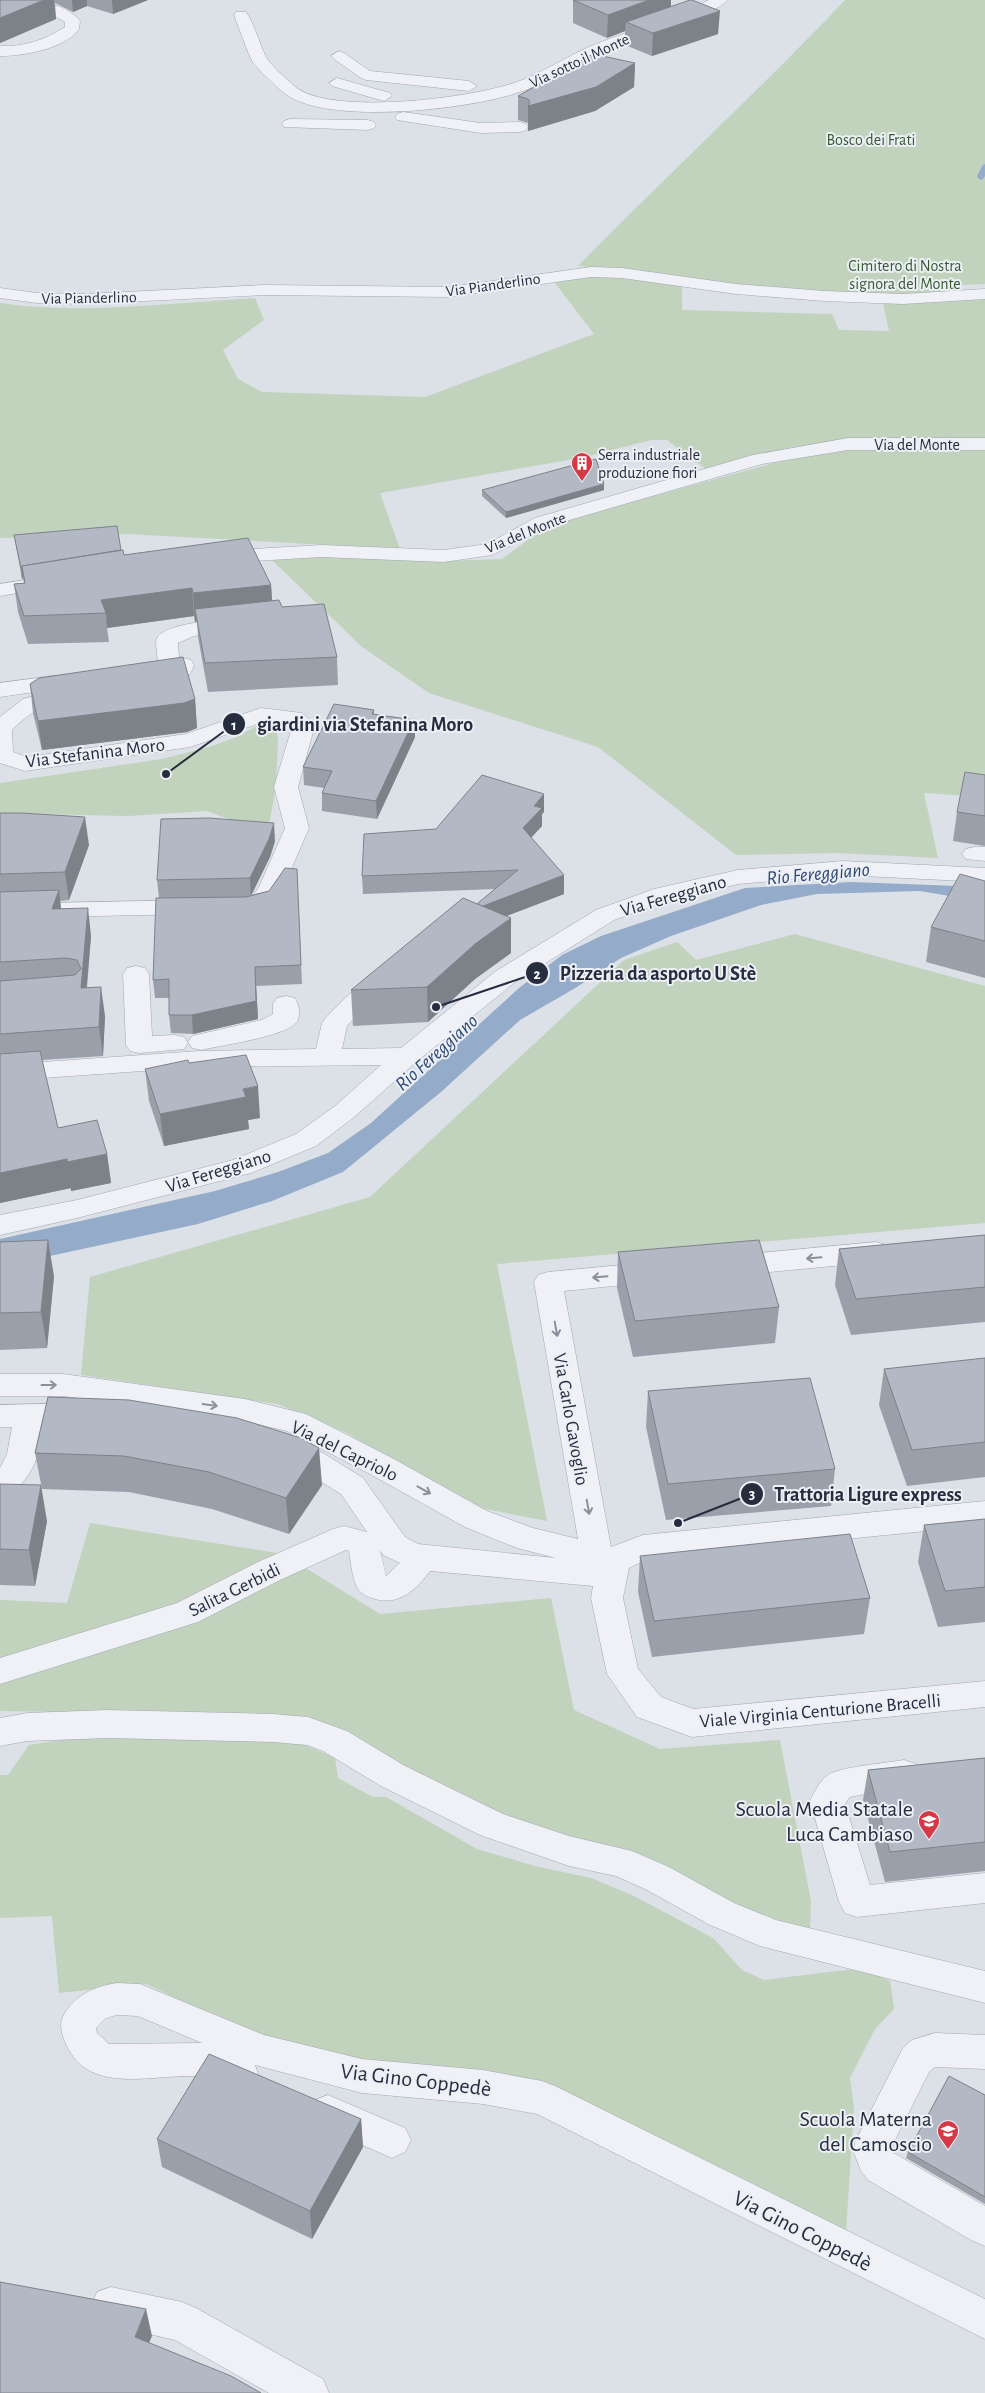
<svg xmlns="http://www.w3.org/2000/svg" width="985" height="2393" font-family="'Alegreya Sans',sans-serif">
  <rect width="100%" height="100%" fill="#dce0e7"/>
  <g fill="#c1d2bd">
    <path d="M845 0H985V284L960 285 947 291 906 296 736 286 621 269 578 266C666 176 759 91 845 0Z"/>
    <path d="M601 276 682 284V310L832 314 839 330 889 331 883 303 985 299V440C926 441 864 436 806 445 772 450 739 460 706 469L667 440H651L585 457 380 493 400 549 127 534 0 538V303C82 315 172 303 255 298L264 320 223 350 238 379 262 392 425 397 594 334 552 279Z"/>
    <polygon points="851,448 985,449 985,797 924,793 938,858 837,853 736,855 598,747 429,693 362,647 272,560 322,555 445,561 502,559 548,525 810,453"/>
    <polygon points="266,725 276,728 278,740 276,786 269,825 242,824 207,811 128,816 30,814 0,816 0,783 162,759 209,747 234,738 257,726"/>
    <polygon points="795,934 985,986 985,1223 497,1264 547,1521 465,1505 345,1432 277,1404 81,1375 90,1277 370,1197 624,960 677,942 696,960"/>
    <polygon points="90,1523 283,1554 380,1614 551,1598 574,1710 660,1749 780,1740 811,1901 810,1933 523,1829 257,1715 0,1711 0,1600 67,1603"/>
    <polygon points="128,1735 301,1743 335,1758 338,1778 373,1797 386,1797 477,1849 535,1866 591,1878 634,1896 713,1938 742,1970 764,1980 862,1968 890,1981 894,2009 875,2029 850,2078 854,2107 846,2231 674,2146 285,2050 146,1984 59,1993 52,1916 0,1918 0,1775 8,1775 29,1745 61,1740"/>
  </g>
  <polygon fill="#95abca" points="851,882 985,887 985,902 920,891 817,894 761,905 671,936 621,958 577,987 520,1020 441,1092 343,1172 272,1201 198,1224 36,1259 0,1264 0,1239 215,1191 278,1172 328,1153 371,1123 519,988 562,955 601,936 745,888"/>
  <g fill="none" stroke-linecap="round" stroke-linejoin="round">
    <polyline stroke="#95abca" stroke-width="7" points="981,176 985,168"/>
    <g stroke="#a1a7b1" stroke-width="1">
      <g id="minor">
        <path d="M0 0C26 0 64 0 80 21L79 29C65 49 23 56 0 56V46C24 47 45 40 65 27V22L46 11 2 4Z"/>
        <path d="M709 0H727C716 16 638 38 616 46 586 58 558 76 528 89 480 109 331 126 287 95 279 89 257 69 252 61 245 46 240 30 234 15L236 12H246C255 25 259 43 266 57 270 65 291 83 298 89 339 115 469 98 514 83 542 74 568 55 596 44 634 29 673 19 709 0Z"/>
        <polygon points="339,51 344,53 370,71 469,81 477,86 469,91 366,80 361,78 334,59 331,56"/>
        <polygon points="337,78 390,93 392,96 384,101 332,86 329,83"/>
        <polygon points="403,112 481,123 520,122 526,124 528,127 526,130 520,132 481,133 397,120 395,117 397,114"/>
        <polygon points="290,119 368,120 374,122 376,125 374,128 368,130 284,127 282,124 284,121"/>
        <polygon points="591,267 622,268 736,284 824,291 903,294 985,289 985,299 903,304 824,301 736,294 622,278 591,277 449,297 264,295 85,304 37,303 0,298 0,288 37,293 85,294 264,285 449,287"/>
        <polygon points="848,438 985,438 985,450 848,450 762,464 549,526 492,555 444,562 321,557 219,563 212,561 209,557 212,553 219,551 321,545 444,550 487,544 535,518 753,455"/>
        <polygon points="51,576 58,578 61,582 58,586 0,596 0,584"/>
        <path d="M235 619 243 620 246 625 243 630 194 636 178 643 179 657 191 660 194 665C190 681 175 685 160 682L157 677 160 672 171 668C162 666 158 664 157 654 157 649 155 642 157 638 165 623 219 620 235 619Z"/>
        <polygon points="53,676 61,678 64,683 61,688 0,697 0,683"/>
        <path d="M69 687 77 689 80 694 77 699C48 706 34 707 12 730L13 752 27 757 186 734 261 708 302 713 315 725 298 787 309 828 283 888 269 908 244 913 235 911 232 906 235 901 252 897 259 887 285 828 274 787 292 727 288 724 263 722 190 747 25 771 0 763V717L23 699Z"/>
        <polygon points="974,847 985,847 985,861 966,859 962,854 966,849"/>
        <polygon points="843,861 985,868 985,882 843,875 738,884 670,900 614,920 514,983 416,1062 353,1118 316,1146 251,1173 77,1218 0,1235 0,1215 77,1200 233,1160 296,1134 335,1106 381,1065 199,1067 0,1081 0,1065 199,1051 316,1049 322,1023 326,1017 370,974 379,972 388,974 392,980 347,1026 342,1049 401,1048 496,971 596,910 654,889 738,870"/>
        <polygon points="193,900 202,902 205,907 202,912 193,914 0,918 0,904"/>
        <polygon points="136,966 145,968 149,974 152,1036 175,1035 184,1037 188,1043 184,1049 139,1053 130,1051 126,1045 123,974 127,968"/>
        <path d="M286 996 295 998C299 1005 302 1017 295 1024 281 1037 222 1045 201 1050L192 1048 188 1042 192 1036 262 1020 273 1014V1004L277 998Z"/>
        <polygon points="876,1242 886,1245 890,1252 886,1259 876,1262 727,1276 717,1273 713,1266 717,1259 727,1256"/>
        <path d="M654 1262 664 1265 668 1272 664 1279 654 1282 564 1291 611 1547 643 1535 985 1501V1525L648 1559 629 1568 623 1598 638 1669 661 1697 693 1709 985 1681V1707L692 1737 637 1717 607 1674 591 1598 593 1586 430 1571C417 1589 399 1606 375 1599 369 1597 362 1595 358 1589 352 1579 351 1563 349 1551L346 1550 280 1580 198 1622 0 1684V1658L177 1603 258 1562 333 1529 344 1526 367 1532 341 1494 301 1469 277 1459 273 1451 277 1443 288 1440 299 1443 323 1453 363 1478 405 1537 418 1544 556 1558 517 1548 465 1527 370 1474 287 1431 245 1421 63 1396H0V1374H63L245 1399 306 1414 392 1458 487 1511 533 1528 578 1539 534 1282 538 1275 548 1272ZM380 1550 383 1555 400 1563 386 1576Z"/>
        <path d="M82 1403 93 1406 97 1414 93 1422 82 1425 42 1426C42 1455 29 1488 0 1497V1468L7 1454 12 1427H0V1405Z"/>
        <polygon points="108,1710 273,1714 308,1717 347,1731 405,1766 503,1814 569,1836 632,1851 669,1867 734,1903 776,1920 985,1971 985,2003 760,1946 710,1925 645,1889 616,1876 569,1866 480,1835 381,1786 323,1751 307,1745 273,1742 108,1738 27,1741 0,1746 0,1718 27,1713"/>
        <path d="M904 1760 916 1764 921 1774 916 1784 850 1797 845 1804 870 1885 985 1873V1903L857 1917 845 1913 839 1902 810 1801C814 1792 820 1781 828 1775 838 1767 888 1763 904 1760Z"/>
        <path d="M117 1983 140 1984 264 2035 362 2059 483 2070 542 2081 555 2086 985 2299V2339L537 2114 483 2104 362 2093 255 2065 258 2074 253 2086 240 2091C229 2087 216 2078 204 2077 159 2071 90 2099 66 2044 59 2029 59 2018 70 2006 83 1991 98 1986 117 1983ZM117 2015 138 2016 202 2043 109 2044 97 2033 96 2028 106 2018Z"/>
        <polygon points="935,2033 985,2035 985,2069 935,2067 929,2072 893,2144 892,2152 985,2206 985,2246 971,2240 868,2180 861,2171 854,2153 855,2142 861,2130 903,2048 912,2040"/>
        <polygon points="328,2095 405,2128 411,2140 405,2152 392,2158 315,2124 309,2112 315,2100"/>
        <polygon points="111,2287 182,2302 196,2308 323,2379 329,2393 269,2393 175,2340 111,2325 97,2320 91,2306 97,2292"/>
      </g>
    </g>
    <use href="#minor" fill="#eff1f6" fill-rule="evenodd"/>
  </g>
  <g fill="#9a9fa9">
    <polygon points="0,0 148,0 113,14 87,6 73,12 55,3 56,19 0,43"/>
    <polygon points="573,0 671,0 671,6 718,34 652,56 625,45 625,31 607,38 573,23"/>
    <polygon points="635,63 634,87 595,111 528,131 528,123 518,120 518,96"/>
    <polygon points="604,484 604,490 506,518 482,496 482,490"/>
    <polygon points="14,535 121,550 124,555 271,585 272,601 282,607 337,657 338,685 208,692 198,637 197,621 195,622 194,616 107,628 109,642 28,644 18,612 14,584 24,583 23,578 22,579"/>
    <polygon points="30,684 195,699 197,728 187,732 42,750 33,713"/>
    <polygon points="374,710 374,714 414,720 415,737 377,819 322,811 322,793 324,788 304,785 303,767"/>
    <polygon points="985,775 985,846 953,841 957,812"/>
    <polygon points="544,812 542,814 542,826 531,838 564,894 506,916 511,953 475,979 428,1022 353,1026 351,990 478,904 478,903 495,889 363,894 362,876 436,829"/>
    <polygon points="0,813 89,845 69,900 60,901 61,909 91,936 87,988 105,1016 103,1056 42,1060 58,1128 107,1154 111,1183 71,1191 71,1188 0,1203"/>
    <polygon points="275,841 270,857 251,895 269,891 297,869 302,984 256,986 258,1019 193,1034 171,1033 169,1015 169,998 155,998 153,980 159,898 157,880"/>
    <polygon points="985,881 985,978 926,962 931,927"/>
    <polygon points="189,1063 260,1118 248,1120 249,1129 164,1146 149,1101 145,1069"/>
    <polygon points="985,1235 985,1322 851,1335 835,1285 839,1249"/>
    <polygon points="0,1242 54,1276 47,1348 0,1350"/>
    <polygon points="618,1252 779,1307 775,1343 633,1357 617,1288"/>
    <polygon points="985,1358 985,1477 907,1486 879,1405 884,1369"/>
    <polygon points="648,1391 835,1469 831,1506 666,1520 646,1427"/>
    <polygon points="48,1397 322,1485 289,1534 212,1509 129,1492 42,1489 35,1453"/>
    <polygon points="0,1484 47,1521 35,1586 0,1585"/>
    <polygon points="985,1519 985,1622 938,1627 918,1562 924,1525"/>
    <polygon points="640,1556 870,1598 864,1634 652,1657 638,1592"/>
    <polygon points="985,1758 985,1872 985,1871 885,1882 863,1800 868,1770"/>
    <polygon points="985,2095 985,2204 906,2158 908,2152"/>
    <polygon points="361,2119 363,2147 312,2239 162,2167 157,2139"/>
  </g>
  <g fill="#7d8289">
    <polygon points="44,0 54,0 56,19 0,43 0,18"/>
    <polygon points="72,0 87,0 87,6 73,12"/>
    <polygon points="112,0 148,0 113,14"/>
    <polygon points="649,0 671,0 671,15 626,22 625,31 607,38 608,15"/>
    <polygon points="720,11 718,34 652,56 653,33"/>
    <polygon points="635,63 634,87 595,111 528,131 528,106"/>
    <polygon points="604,484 604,490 506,518 506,512"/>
    <polygon points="21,568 22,568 23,578 22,579"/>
    <polygon points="271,585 273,613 195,609 197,621 195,622 193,593"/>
    <polygon points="192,588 194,616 107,628 106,613 101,600"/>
    <polygon points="195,699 197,728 187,732 42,750 38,721"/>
    <polygon points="414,720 415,737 377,819 376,801"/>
    <polygon points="544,794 544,812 542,814 542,826 523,846 523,828 534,806"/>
    <polygon points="85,817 89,845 69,900 65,872"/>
    <polygon points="274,823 275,841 270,857 251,896 250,878"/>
    <polygon points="564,875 564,894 481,926 481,907"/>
    <polygon points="59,890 62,919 52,909"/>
    <polygon points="88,908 91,936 84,1016 81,988"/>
    <polygon points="511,918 511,953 475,979 428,1022 427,987 475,944"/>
    <polygon points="255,967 258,1019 193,1034 192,1015"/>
    <polygon points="101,987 105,1016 103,1056 99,1027"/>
    <polygon points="258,1086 260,1118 248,1120 249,1129 164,1146 160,1114 243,1089"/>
    <polygon points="107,1154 111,1183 71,1191 67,1162"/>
    <polygon points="67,1159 71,1188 0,1203 0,1173"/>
    <polygon points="48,1240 54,1276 47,1348 41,1312"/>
    <polygon points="319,1448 322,1485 289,1534 286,1498"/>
    <polygon points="41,1485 47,1521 35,1586 29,1550"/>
    <polygon points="361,2119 363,2147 312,2239 310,2211"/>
    <polygon points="146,2309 152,2336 140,2364 135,2337"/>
  </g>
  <g fill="#b3b9c4" stroke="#7d8289">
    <polygon points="0,0 44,0 0,18"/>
    <polygon points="573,0 649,0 608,15"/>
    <polygon points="690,0 692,0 720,11 653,33 626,22"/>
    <polygon points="593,54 635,63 596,87 528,106 530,102 528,99 518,96"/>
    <polygon points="596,459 604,484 506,512 482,490"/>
    <polygon points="117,526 121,550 22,566 22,568 21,568 14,535"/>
    <polygon points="248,538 271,585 193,593 192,588 101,600 106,613 24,616 14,584 25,583 22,566 123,550 124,555"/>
    <polygon points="279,600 282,607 324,604 337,657 205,663 195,609"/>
    <polygon points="183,657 195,699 184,703 38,721 30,684 39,678"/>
    <polygon points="334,704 374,710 372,714 414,720 376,801 322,793 332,771 303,767"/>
    <polygon points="965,772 985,775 985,816 957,812"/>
    <polygon points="482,775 544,794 534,806 542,808 523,828 564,875 483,906 479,905 478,903 518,870 362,876 364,834 436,829"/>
    <polygon points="0,813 21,813 85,817 65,872 0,874"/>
    <polygon points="209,818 274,823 269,839 250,878 157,880 161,819"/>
    <polygon points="285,868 297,869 301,965 255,967 256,1001 192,1015 169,1015 169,979 153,980 156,898 246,897 269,891"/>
    <polygon points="960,874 985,881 985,941 931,927"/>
    <polygon points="59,890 52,909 88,908 81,988 101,987 99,1027 0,1034 0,981 75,975 81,969 77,960 66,958 0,962 0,892"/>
    <polygon points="463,898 511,918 475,944 427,987 351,990"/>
    <polygon points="40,1051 58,1128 97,1120 107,1154 67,1162 67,1159 0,1173 0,1054"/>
    <polygon points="246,1055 258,1086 243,1089 246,1097 160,1114 145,1069 188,1060 189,1063"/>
    <polygon points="985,1235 985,1287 856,1299 839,1249"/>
    <polygon points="48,1240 41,1312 0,1313 0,1242"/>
    <polygon points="759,1240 779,1307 635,1321 618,1252"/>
    <polygon points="985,1358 985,1442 912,1450 884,1369"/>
    <polygon points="810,1378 835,1469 668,1484 648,1391"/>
    <polygon points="48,1397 129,1400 237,1418 301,1438 319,1448 286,1498 209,1472 124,1456 35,1453"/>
    <polygon points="0,1484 41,1485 29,1550 0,1549"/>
    <polygon points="985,1519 985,1587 945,1591 924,1525"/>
    <polygon points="850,1534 870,1598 654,1621 640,1556"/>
    <polygon points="985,1758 985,1842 890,1852 868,1770"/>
    <polygon points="209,2054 361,2119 310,2211 157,2139"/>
    <polygon points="949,2076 985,2095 985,2197 908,2152"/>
    <polygon points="0,2282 146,2309 135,2337 231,2376 261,2393 0,2393"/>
  </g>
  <defs><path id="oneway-shaft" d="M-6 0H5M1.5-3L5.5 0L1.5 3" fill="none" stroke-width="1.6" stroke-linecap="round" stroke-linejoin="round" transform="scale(1.25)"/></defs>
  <g stroke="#8a8f9a">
    <use href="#oneway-shaft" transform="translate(814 1258) rotate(175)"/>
    <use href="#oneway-shaft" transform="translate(600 1277) rotate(175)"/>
    <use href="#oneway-shaft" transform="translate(556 1329) rotate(80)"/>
    <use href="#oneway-shaft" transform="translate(49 1385)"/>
    <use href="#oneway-shaft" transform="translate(210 1405) rotate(8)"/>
    <use href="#oneway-shaft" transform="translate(424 1490) rotate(29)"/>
    <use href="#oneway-shaft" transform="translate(588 1507) rotate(80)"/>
  </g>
  <defs>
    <g id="building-pin" transform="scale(1.125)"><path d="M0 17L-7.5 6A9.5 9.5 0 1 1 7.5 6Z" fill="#d53946" stroke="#eceff5"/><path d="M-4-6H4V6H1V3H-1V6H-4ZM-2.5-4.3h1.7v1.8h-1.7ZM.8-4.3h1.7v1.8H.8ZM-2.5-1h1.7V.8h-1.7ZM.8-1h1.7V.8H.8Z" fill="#fff"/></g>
    <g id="school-pin" transform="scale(1.125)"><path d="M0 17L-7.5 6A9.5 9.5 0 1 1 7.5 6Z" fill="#d53946" stroke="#eceff5"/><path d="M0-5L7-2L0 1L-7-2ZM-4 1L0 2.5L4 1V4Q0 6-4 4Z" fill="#fff"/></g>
  </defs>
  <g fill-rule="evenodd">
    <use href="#building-pin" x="582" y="463"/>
    <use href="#school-pin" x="929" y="1821"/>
    <use href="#school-pin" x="948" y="2131"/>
  </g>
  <g text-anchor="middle" stroke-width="4" stroke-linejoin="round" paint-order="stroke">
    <g font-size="16" fill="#252d3f" stroke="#eceff5">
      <text transform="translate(579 60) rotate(-25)" y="6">Via sotto il Monte</text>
      <text transform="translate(493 284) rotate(-8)" y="6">Via Pianderlino</text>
      <text transform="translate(89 297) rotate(-1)" y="6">Via Pianderlino</text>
      <text x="917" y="450">Via del Monte</text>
      <text transform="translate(525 532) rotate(-22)" y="6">Via del Monte</text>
    </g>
    <g font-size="16" fill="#375b32" stroke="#eceff5">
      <text x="871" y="145">Bosco dei Frati</text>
      <text x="905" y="271">Cimitero di Nostra<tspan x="905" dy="18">signora del Monte</tspan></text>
    </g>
    <g font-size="16" fill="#252d3f" stroke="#eceff5" text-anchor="start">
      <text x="598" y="460">Serra industriale<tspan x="598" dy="18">produzione fiori</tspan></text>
    </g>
    <g font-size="19" fill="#252d3f" stroke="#eceff5">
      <text transform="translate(95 752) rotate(-7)" y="7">Via Stefanina Moro</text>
      <text transform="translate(673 895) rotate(-16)" y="7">Via Fereggiano</text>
      <text transform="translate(218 1170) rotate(-17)" y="7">Via Fereggiano</text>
      <text transform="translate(572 1419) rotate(80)" y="7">Via Carlo Gavoglio</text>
      <text transform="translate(345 1450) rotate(26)" y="7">Via del Capriolo</text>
      <text transform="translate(234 1589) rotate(-26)" y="7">Salita Gerbidi</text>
      <text transform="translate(820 1710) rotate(-5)" y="7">Viale Virginia Centurione Bracelli</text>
    </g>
    <g font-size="20" font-style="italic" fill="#2e4874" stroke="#eceff5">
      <text transform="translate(818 873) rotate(-5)" y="7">Rio Fereggiano</text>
      <text transform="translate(436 1052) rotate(-42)" y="7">Rio Fereggiano</text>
    </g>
    <g font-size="22" fill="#252d3f" stroke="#eceff5" text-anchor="end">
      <text x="913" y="1816">Scuola Media Statale<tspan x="913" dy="25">Luca Cambiaso</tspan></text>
      <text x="932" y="2126">Scuola Materna<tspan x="932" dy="25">del Camoscio</tspan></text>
    </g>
    <g font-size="22" fill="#252d3f" stroke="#eceff5">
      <text transform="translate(416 2079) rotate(7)" y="8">Via Gino Coppedè</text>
      <text transform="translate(803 2230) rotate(27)" y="8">Via Gino Coppedè</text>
    </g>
  </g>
  <path fill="none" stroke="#252d3f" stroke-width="2" d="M166 774L234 724M436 1007L537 973M678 1523L752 1494"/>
  <g fill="#252d3f" stroke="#eceff5" stroke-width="2">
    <circle cx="166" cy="774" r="5"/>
    <circle cx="436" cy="1007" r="5"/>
    <circle cx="678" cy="1523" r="5"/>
    <circle cx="234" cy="724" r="12"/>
    <circle cx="537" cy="973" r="12"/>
    <circle cx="752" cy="1494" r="12"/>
  </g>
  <g font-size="15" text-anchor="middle" font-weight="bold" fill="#fff">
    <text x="234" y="730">1</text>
    <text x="537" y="979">2</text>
    <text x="752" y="1499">3</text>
  </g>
  <g font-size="20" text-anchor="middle" font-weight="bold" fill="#252d3f" stroke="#eceff5" stroke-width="4" stroke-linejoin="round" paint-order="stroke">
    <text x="365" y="731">giardini via Stefanina Moro</text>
    <text x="658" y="980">Pizzeria da asporto U Stè</text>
    <text x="868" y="1501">Trattoria Ligure express</text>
  </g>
</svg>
